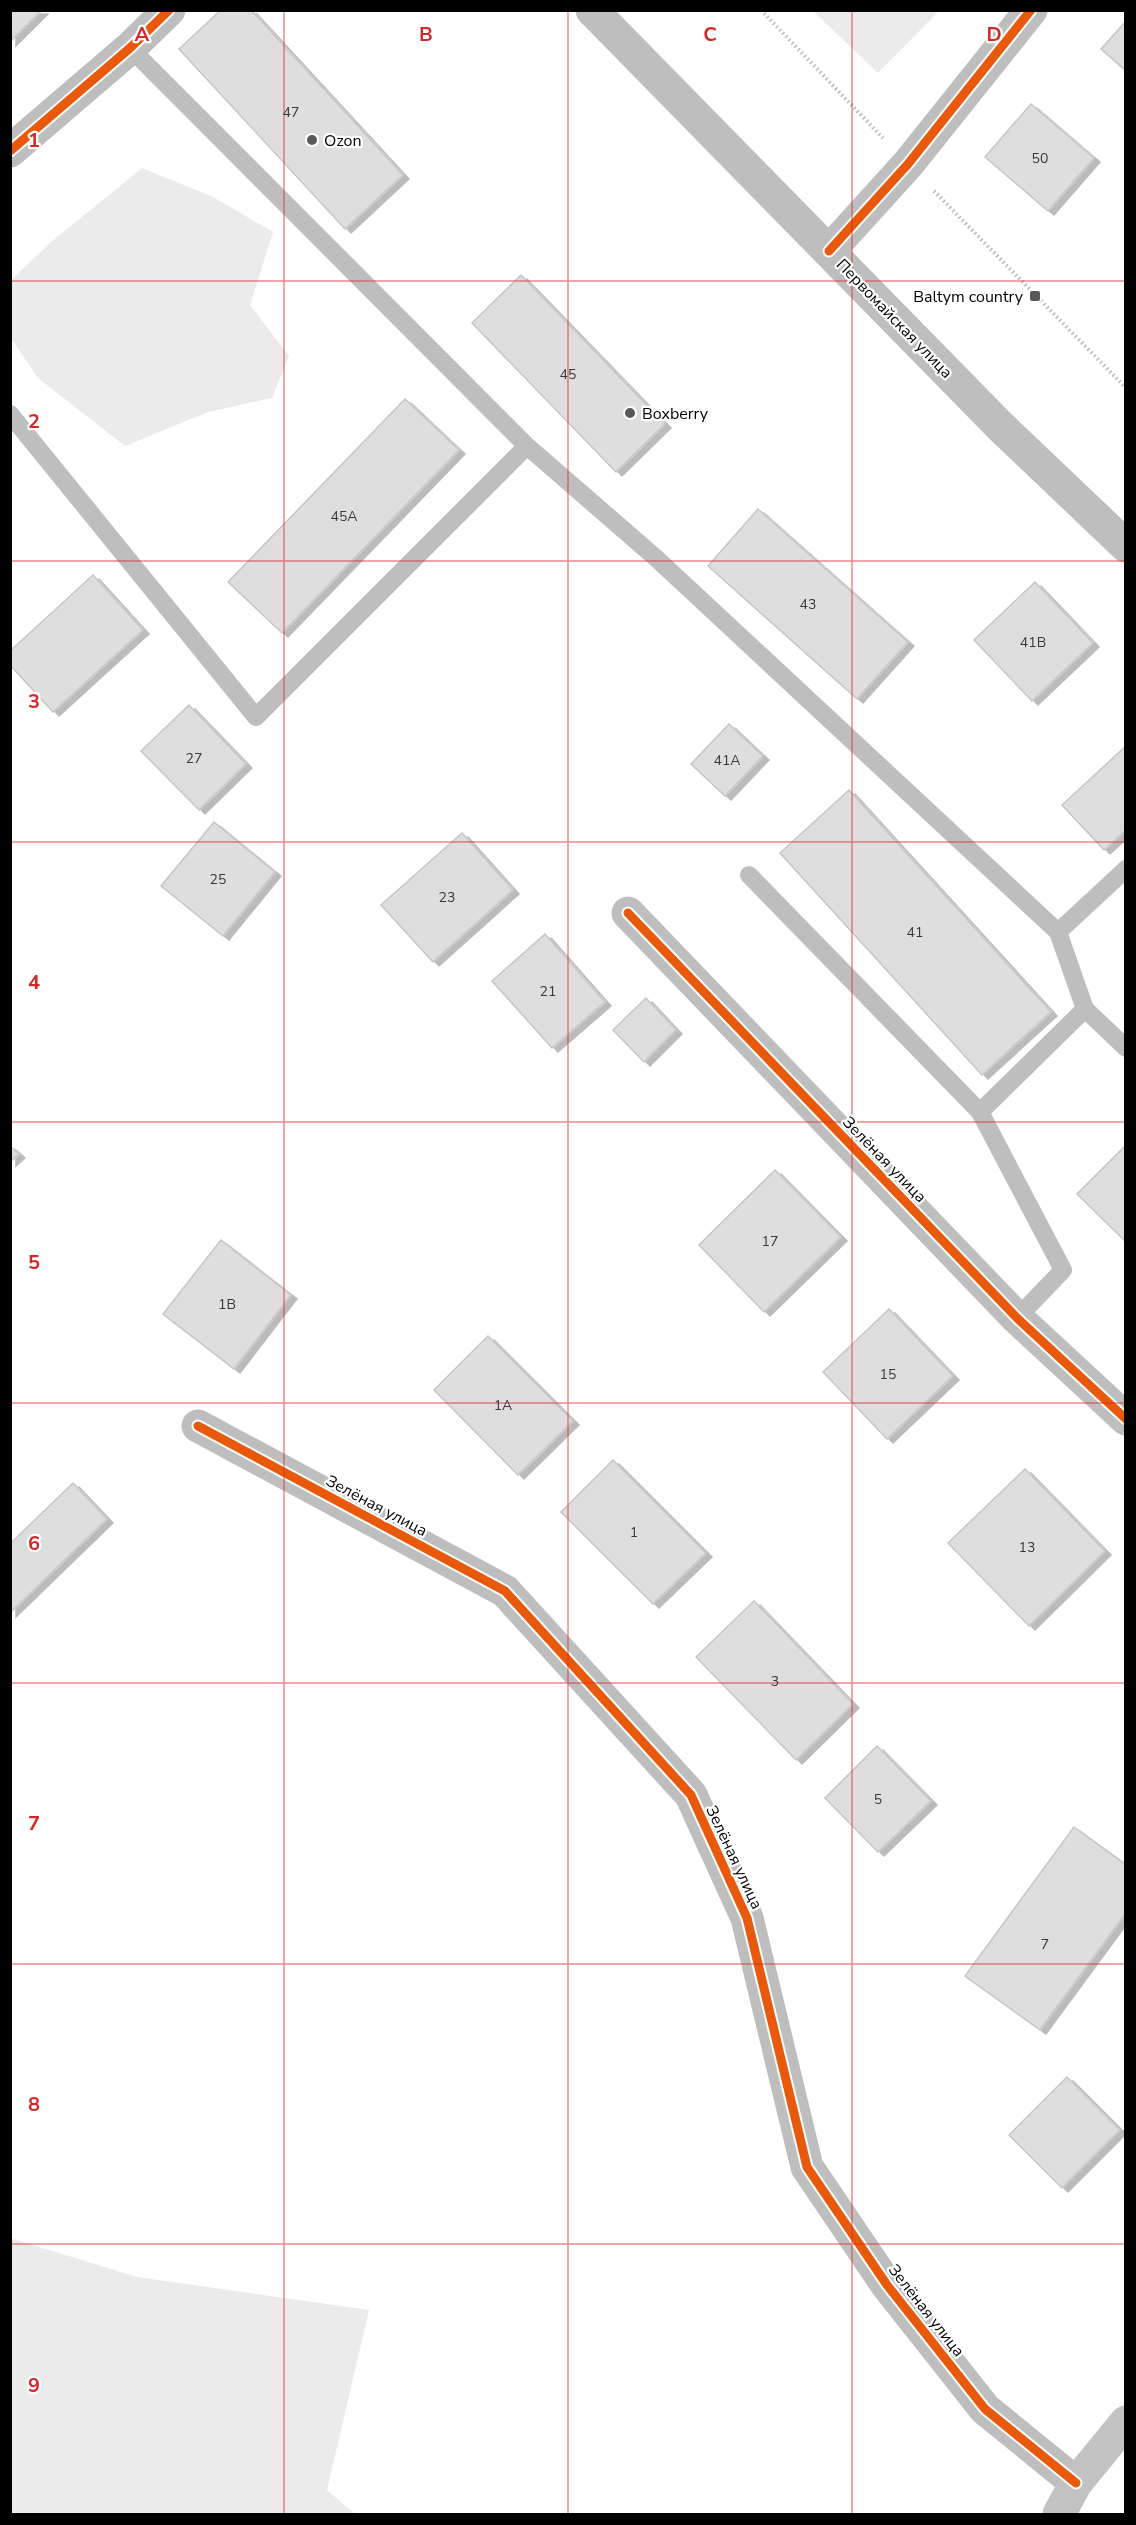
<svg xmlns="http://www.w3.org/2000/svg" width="1136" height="2525" font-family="'Nunito Sans',sans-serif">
  <defs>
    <filter id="shadow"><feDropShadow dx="6" dy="4" stdDeviation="0" flood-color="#0004"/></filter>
  </defs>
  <rect width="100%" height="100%" fill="#fff"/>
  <g fill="#ebebeb">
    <polygon points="813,11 939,11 878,73"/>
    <polygon points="142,168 213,197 273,232 250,305 289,356 272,398 208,412 125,446 38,378 11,338 11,280 50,243"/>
    <polygon points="10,2238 137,2277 369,2310 327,2490 355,2514 11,2514"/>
  </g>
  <g fill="#dedede" stroke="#c6c6c6" stroke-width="1.5" filter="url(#shadow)">
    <polygon points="10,10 42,10 10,42"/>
    <polygon points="221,10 251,10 403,175 345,229 179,49"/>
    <polygon points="1126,21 1126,71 1101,49"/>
    <polygon points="1031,104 1094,158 1048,211 985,157"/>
    <polygon points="521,275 665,424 616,472 472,323"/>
    <polygon points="405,399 459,450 282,633 228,582"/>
    <polygon points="758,509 908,642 857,699 708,566"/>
    <polygon points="93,575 143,630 53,712 10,665 10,651"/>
    <polygon points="1035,582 1093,643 1032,701 974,640"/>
    <polygon points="189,705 246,764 199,810 141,751"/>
    <polygon points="729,724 763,756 725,796 691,764"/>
    <polygon points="1126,746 1126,830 1104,850 1062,805"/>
    <polygon points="849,790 1051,1012 982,1075 780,853"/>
    <polygon points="214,822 275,872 223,936 161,886"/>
    <polygon points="462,833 513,890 433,962 381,905"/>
    <polygon points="545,934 605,1002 552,1048 492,981"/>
    <polygon points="646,998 676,1030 644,1062 613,1030"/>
    <polygon points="1126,1145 1126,1242 1077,1194"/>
    <polygon points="10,1146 19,1154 10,1162"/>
    <polygon points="775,1170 841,1237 764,1312 699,1245"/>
    <polygon points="221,1240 291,1295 234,1369 163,1314"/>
    <polygon points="889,1309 953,1376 887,1439 823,1372"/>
    <polygon points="488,1336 573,1421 518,1475 434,1390"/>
    <polygon points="613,1460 706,1553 653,1604 561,1512"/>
    <polygon points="1025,1469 1105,1551 1029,1626 948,1543"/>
    <polygon points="73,1483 107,1519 10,1613 10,1544"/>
    <polygon points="754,1601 853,1704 796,1760 696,1657"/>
    <polygon points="877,1746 931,1801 878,1852 825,1798"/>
    <polygon points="1074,1827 1126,1865 1126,1913 1040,2030 965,1976"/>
    <polygon points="1067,2077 1120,2130 1062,2188 1009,2135"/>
  </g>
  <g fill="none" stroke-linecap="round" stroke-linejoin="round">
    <g stroke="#b9b9b9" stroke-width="4" stroke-dasharray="1.5 3" stroke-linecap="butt">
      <polyline points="761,10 883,138"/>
      <polyline points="934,191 1126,388"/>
    </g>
    <g stroke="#bebebe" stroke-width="18">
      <polyline points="130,48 527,446 656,558 1058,932 1085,1009 1126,1048"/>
      <polyline points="10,414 256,717 527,446"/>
      <polyline points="749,875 980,1112 1063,1270 1017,1318"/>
      <polyline points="1058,932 1126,869"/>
      <polyline points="980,1112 1085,1009"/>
    </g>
    <g stroke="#bebebe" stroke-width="33">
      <polyline points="10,151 130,48 169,10"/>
      <polyline points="829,251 908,164 1031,10"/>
      <polyline points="628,913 1017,1318 1126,1419"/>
      <polyline points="198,1426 505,1591 691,1795 747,1918 807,2167 887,2285 985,2409 1076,2483"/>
    </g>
    <polyline stroke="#c2c2c2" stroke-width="33" points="1059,2514 1076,2483 1126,2422"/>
    <polyline stroke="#bebebe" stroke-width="33" points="592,10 1000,426 1126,546"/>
    <g stroke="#fff" stroke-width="13">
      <g id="cycleway">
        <polyline points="10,151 130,48 169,10"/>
        <polyline points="829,251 908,164 1031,10"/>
        <polyline points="628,913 1017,1318 1126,1419"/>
        <polyline points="198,1426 505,1591 691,1795 747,1918 807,2167 887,2285 985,2409 1076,2483"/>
      </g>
    </g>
    <use href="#cycleway" stroke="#e8590c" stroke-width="9"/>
  </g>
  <path fill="none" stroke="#d62828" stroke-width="1.5" stroke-opacity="0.55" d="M284 10V2514M568 10V2514M852 10V2514M10 281H1126M10 561H1126M10 842H1126M10 1122H1126M10 1403H1126M10 1683H1126M10 1964H1126M10 2244H1126"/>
  <g fill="#595959" stroke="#fff" stroke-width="2">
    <circle cx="312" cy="140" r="6"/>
    <rect x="1029" y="290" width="12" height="12" rx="3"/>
    <circle cx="630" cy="413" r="6"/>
  </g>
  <g text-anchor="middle" stroke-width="4.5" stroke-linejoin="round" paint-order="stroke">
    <g font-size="14" fill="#383838">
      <text x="291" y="117">47</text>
      <text x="1040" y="163">50</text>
      <text x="568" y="379">45</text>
      <text x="344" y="521">45А</text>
      <text x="808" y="609">43</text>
      <text x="1033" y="647">41В</text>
      <text x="194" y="763">27</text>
      <text x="727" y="765">41А</text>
      <text x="218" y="884">25</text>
      <text x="447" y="902">23</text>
      <text x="915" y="937">41</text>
      <text x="548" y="996">21</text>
      <text x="770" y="1246">17</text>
      <text x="227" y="1309">1В</text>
      <text x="888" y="1379">15</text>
      <text x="503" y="1410">1А</text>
      <text x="634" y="1537">1</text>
      <text x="1027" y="1552">13</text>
      <text x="775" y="1686">3</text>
      <text x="878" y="1804">5</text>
      <text x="1045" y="1949">7</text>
    </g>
    <g font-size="16" fill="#000" stroke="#fff" text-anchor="start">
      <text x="324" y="146">Ozon</text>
      <text x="1023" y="302" text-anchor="end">Baltym country</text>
      <text x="642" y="419">Boxberry</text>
    </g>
    <g font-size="16" fill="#000" stroke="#fff">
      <text transform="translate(895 318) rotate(46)" y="6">Первомайская улица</text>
      <text transform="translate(885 1159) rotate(46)" y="6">Зелёная улица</text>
      <text transform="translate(377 1505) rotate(28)" y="6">Зелёная улица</text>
      <text transform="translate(735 1857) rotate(65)" y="6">Зелёная улица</text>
      <text transform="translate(927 2310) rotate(52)" y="6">Зелёная улица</text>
    </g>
  </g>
  <g font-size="20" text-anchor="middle" font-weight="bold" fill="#d62828" stroke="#fff" stroke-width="4.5" stroke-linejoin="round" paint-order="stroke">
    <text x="142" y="41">A</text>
    <text x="426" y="41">B</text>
    <text x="710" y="41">C</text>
    <text x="994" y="41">D</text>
    <text x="34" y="147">1</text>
    <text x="34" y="428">2</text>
    <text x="34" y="708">3</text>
    <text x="34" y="989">4</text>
    <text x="34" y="1269">5</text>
    <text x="34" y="1550">6</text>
    <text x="34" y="1830">7</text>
    <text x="34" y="2111">8</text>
    <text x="34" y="2392">9</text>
  </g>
  <rect width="1136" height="2525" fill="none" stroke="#000000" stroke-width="24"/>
</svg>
